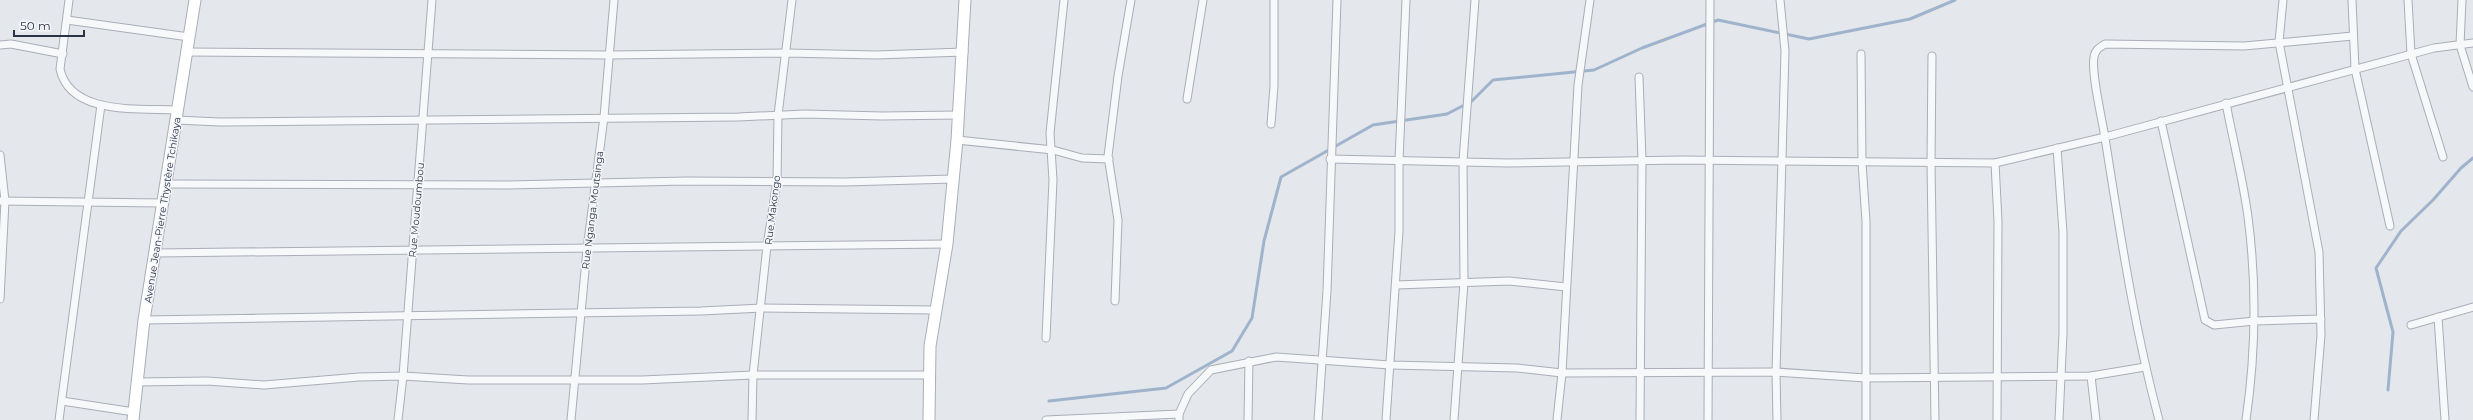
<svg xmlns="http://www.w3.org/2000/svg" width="2473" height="420" font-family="Montserrat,sans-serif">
  <rect width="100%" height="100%" fill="#e4e7ec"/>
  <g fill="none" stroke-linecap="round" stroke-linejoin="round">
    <g stroke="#9fb4cc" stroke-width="3">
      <polyline points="2388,390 2393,332 2376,268 2401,231 2433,200 2461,168 2473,158"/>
      <polyline points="1049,401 1166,388 1232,351 1252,318 1264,241 1281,177 1373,125 1447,114 1472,101 1493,80 1594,70 1642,48 1718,20 1809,39 1910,19 1955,0"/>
    </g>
    <g stroke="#a9aeb7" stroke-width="9">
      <g id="street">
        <path d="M69 0 60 69C70 116 140 108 177 110"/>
        <polyline points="2283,0 2279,42 2319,252 2321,335 2314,420"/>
        <polyline points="2352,0 2355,69 2390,226"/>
        <polyline points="2408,0 2411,54 2443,157"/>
        <polyline points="2462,0 2460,45 2473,87"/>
        <polyline points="67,20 189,37"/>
        <polyline points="0,45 11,44 63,54"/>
        <polyline points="186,52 608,55 787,53 876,55 964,52"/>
        <polyline points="1861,54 1862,163 1866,221 1866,420"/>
        <polyline points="1932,56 1931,164 1935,420"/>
        <polyline points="1639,77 1642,160 1640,420"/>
        <polyline points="1187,99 1203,0"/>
        <path d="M2226 103C2233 141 2243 179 2248 217 2257 286 2256 351 2246 420"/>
        <polyline points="176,120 220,122 738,117 805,114 882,116 958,115"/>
        <polyline points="2161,121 2205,320 2214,325 2255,321 2321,319"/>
        <polyline points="1271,124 1274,86 1274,0"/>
        <polyline points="957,140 1053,150 1082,158 1109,159"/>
        <polyline points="2057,148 2063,232 2063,333 2059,420"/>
        <polyline points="0,155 5,201 0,299"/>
        <polyline points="1330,159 1508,163 1680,160 1995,163 2105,137 2434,48 2473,43"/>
        <polyline points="1995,163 1998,221 1997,420"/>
        <polyline points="166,184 507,185 686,181 845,182 953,179"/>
        <polyline points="0,201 162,203"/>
        <polyline points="156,253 947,244"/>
        <polyline points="1396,285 1509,281 1566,287"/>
        <polyline points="1115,301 1118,220 1108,156 1118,76 1131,0"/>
        <polyline points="2438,317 2445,420"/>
        <polyline points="144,320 701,311 762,308 934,310"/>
        <polyline points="2411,325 2473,307"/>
        <polyline points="1046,338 1053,180 1050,133 1064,0"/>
        <polyline points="2091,376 2096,420"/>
        <polyline points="137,382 207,381 264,385 359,377 403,376 468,380 642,380 753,375 928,375"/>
        <polyline points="62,401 134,412"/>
        <polyline points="59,420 101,105"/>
        <polyline points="398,420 403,376 432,0"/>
        <polyline points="571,420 587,249 604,117 614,0"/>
        <polyline points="752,420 753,375 767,246 777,181 778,115 792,0"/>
        <polyline points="1046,420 1179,414"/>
        <polyline points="1179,420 1179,414 1188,394 1211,370 1276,357 1390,365 1517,368 1562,373 1776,372 1866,378 2091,376 2145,367"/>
        <polyline points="1248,420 1249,361"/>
        <polyline points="1318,420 1327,291 1337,0"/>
        <polyline points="1386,420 1399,231 1399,160 1406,0"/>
        <polyline points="1454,420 1464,282 1463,161 1475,0"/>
        <polyline points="1557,420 1562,373 1578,85 1590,0"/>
        <polyline points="1708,420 1710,0"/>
        <polyline points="1777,420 1776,372 1785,51 1780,0"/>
        <path d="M2159 420C2134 327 2120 232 2105 138 2102 118 2091 74 2094 57 2095 50 2100 47 2105 44L2244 46 2353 36"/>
      </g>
    </g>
    <g stroke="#a9aeb7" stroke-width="13">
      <g id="secondary">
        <polyline points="133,420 144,320 195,0"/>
        <polyline points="929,420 930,346 947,244 957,140 965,0"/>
      </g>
    </g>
    <use href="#street" stroke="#f7f8fa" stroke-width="7"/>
    <use href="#secondary" stroke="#fff" stroke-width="11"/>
  </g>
  <g text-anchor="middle" stroke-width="3" stroke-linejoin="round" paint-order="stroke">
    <g font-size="10" fill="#2b3445" stroke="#f4f6f9">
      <text transform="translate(162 210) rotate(-81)" y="4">Avenue Jean-Pierre Thystère Tchikaya</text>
      <text transform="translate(416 210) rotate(-85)" y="4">Rue Moudoumbou</text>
      <text transform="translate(592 210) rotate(-83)" y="4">Rue Nganga Moutsinga</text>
      <text transform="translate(772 210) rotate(-83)" y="4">Rue Makongo</text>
    </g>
  </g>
  <path d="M14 30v6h70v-6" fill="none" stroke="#2b3445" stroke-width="2"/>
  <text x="20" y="30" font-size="12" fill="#2b3445" stroke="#f4f6f9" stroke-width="3" paint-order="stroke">50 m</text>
</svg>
